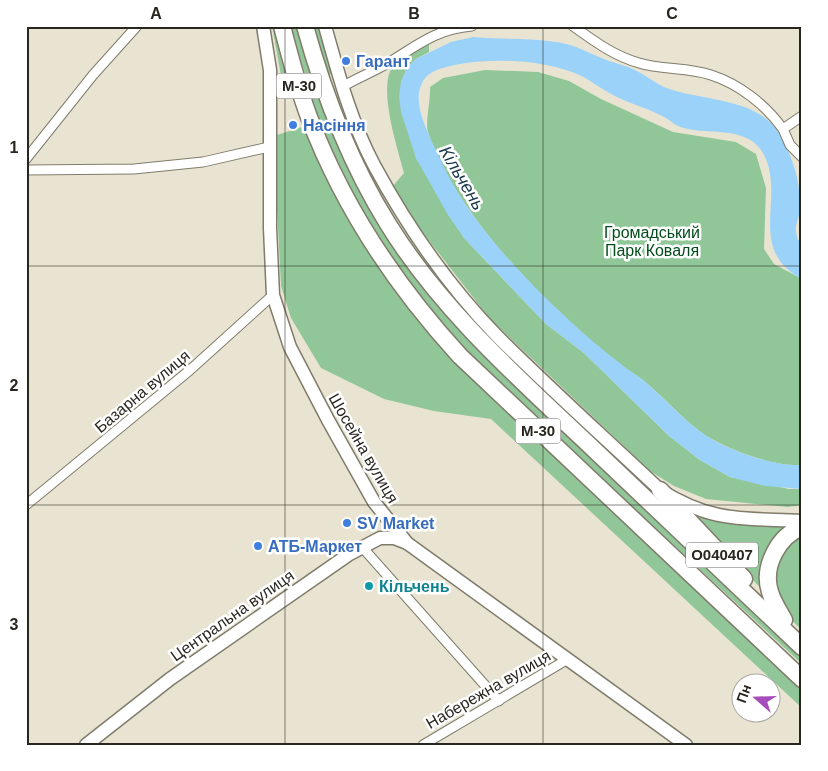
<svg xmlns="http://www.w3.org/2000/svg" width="828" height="771" font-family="Helvetica,sans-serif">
  <rect width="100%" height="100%" fill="#e8e4d1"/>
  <g fill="#91c798">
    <polygon points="272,26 278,26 294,88 284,92"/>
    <polygon points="290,26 301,26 317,82 309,86"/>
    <polygon points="313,26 320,26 333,73 328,75"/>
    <path d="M429 42V52L416 59 407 68 401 82 416 158 464 238 546 324 584 353 669 436 700 460 730 477 789 489H802V505L788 507 706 499 674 486 650 471 490 319 413 220 392 187 404 173C398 150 377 87 393 66 398 58 420 48 429 42Z"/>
    <path d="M485 70 538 72 569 81 601 99 673 132 736 142 756 154 766 188 764 249 774 264 802 279V465C774 467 729 450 705 435 683 420 664 397 643 380 636 375 628 370 621 365 551 310 457 218 428 132 425 123 431 98 430 87L443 78Z"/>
    <path d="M320 92 413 267 802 654V664C737 604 673 544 609 485 553 434 496 384 446 329 386 261 342 180 310 96Z"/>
    <polygon points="305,126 394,287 659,553 802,689 802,708 491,419 434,411 384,399 321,368 291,318 281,286 276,187 277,135"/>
    <polygon points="677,507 722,523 797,526 790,528 766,593"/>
    <path d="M802 532V630C793 622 784 613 779 603 766 578 779 546 802 532Z"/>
  </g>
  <path fill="#9ad2fa" d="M473 37C501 40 528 37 556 42 575 44 592 55 609 61 618 64 627 66 635 70 645 75 654 82 664 87 698 101 757 97 778 132 792 155 801 181 800 208 800 222 792 223 798 240L802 241V279C745 249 787 196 763 153 746 123 703 137 678 126 673 124 669 119 664 117 650 109 634 105 619 98 603 91 589 78 572 72 537 60 496 58 460 64 446 67 429 69 422 83 413 101 424 123 431 140 439 156 446 173 455 188 489 247 567 323 622 365 629 371 637 375 644 381 664 398 683 420 705 435 727 450 775 467 802 465V489L765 486 730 477 700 460 669 436 584 353 546 324 464 238 448 215 416 158 401 112 399 96 401 82 407 68 416 59 451 42Z"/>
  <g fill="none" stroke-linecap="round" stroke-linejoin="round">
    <g stroke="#807c6b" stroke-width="11">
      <g id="street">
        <path d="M573 26C594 41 614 56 639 63 662 70 688 67 711 75 739 84 766 105 783 129L802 116"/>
        <path d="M342 87C357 78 373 72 388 63 418 45 436 29 472 26"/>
        <polyline points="783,129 790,145 802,157"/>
        <polyline points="26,159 93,75 137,26"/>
        <polyline points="26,170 134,169 203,162 269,147"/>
        <polyline points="26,505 190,370 273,295"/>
        <polyline points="362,547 499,701"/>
        <polyline points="423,745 568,659"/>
      </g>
    </g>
    <g stroke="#807c6b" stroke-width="15">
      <g id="secondary">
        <polyline points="263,26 270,70 270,228 273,295 290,347 328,420 374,502 407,543 686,745"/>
        <path d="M325 26C338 73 351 122 374 165 407 226 449 287 498 337 550 389 606 439 660 490 713 523 742 518 802 521"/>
        <polyline points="86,745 170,679 348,555 380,538 394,538 407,543"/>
      </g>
    </g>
    <g stroke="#807c6b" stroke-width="19">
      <g id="highway">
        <path d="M282 26C290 57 298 88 309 117 343 207 395 285 460 356L802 679"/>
        <path d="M305 26C324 95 350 163 388 224 440 308 513 373 584 440 656 509 729 578 802 647"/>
        <polyline points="660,490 744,579"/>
        <path d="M784 620C779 611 773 602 770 592 762 567 778 536 802 527"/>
      </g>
    </g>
    <use href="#street" stroke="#fff" stroke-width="9"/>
    <use href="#secondary" stroke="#fff" stroke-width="12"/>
    <use href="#highway" stroke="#fff" stroke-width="16"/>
  </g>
  <path fill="none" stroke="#28261f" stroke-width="1" stroke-opacity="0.55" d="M285 26V745M543 26V745M26 266H802M26 505H802"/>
  <g fill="#3f7fe0" stroke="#fff" stroke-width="2">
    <circle cx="346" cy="61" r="5"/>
    <circle cx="293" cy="125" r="5"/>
    <circle cx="347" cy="523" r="5"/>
    <circle cx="258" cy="546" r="5"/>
  </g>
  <circle fill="#0f9aa8" stroke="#fff" stroke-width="2" cx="369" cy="586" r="5"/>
  <g text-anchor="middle" stroke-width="5" stroke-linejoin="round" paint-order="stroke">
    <g fill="#fff" stroke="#686762" stroke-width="1">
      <rect x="276.5" y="73.5" width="45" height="25" rx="4"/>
      <rect x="515.5" y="418.5" width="45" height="25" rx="4"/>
      <rect x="686" y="542.5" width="72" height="25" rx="4"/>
    </g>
    <g font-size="15" font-weight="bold" fill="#28261f">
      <text x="299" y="91">М-30</text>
      <text x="538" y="436">М-30</text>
      <text x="722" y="560">О040407</text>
    </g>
    <g font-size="16" font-weight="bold" fill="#366cbe" stroke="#fff" text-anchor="start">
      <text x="356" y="67">Гарант</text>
      <text x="303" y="131">Насіння</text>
      <text x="357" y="529">SV Market</text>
      <text x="268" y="552">АТБ-Маркет</text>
    </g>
    <g font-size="16" fill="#024d1b" stroke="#fff">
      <text x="652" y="238">Громадський<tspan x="652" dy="18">Парк Коваля</tspan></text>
    </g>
    <g font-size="16" fill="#28261f" stroke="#fff">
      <text transform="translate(142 391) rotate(-40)" y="6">Базарна вулиця</text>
      <text transform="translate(364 448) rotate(60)" y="6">Шосейна вулиця</text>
      <text transform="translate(232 615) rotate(-35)" y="6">Центральна вулиця</text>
      <text transform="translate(488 689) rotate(-30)" y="6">Набережна вулиця</text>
    </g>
    <g font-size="16" font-weight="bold" fill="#0d838f" stroke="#fff" text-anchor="start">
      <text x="379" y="592">Кільчень</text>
    </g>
    <g font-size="18" font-style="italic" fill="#19384d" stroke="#fff">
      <text transform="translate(462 178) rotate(59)" y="6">Кільчень</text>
    </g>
  </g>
  <rect width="828" height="771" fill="none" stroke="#ffffff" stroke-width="55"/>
  <g transform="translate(756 698) rotate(290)"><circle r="24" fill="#ffffff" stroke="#a9a8a5"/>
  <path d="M0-4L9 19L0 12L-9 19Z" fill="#a54dba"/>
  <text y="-8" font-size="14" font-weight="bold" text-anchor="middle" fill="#28261f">Пн</text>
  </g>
  <rect x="28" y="28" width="772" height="716" fill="none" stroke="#28261f" stroke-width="2"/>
  <g font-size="16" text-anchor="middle" font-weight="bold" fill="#28261f">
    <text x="156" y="19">A</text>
    <text x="414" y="19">B</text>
    <text x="672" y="19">C</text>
    <text x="14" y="153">1</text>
    <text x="14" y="391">2</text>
    <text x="14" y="630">3</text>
  </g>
</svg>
